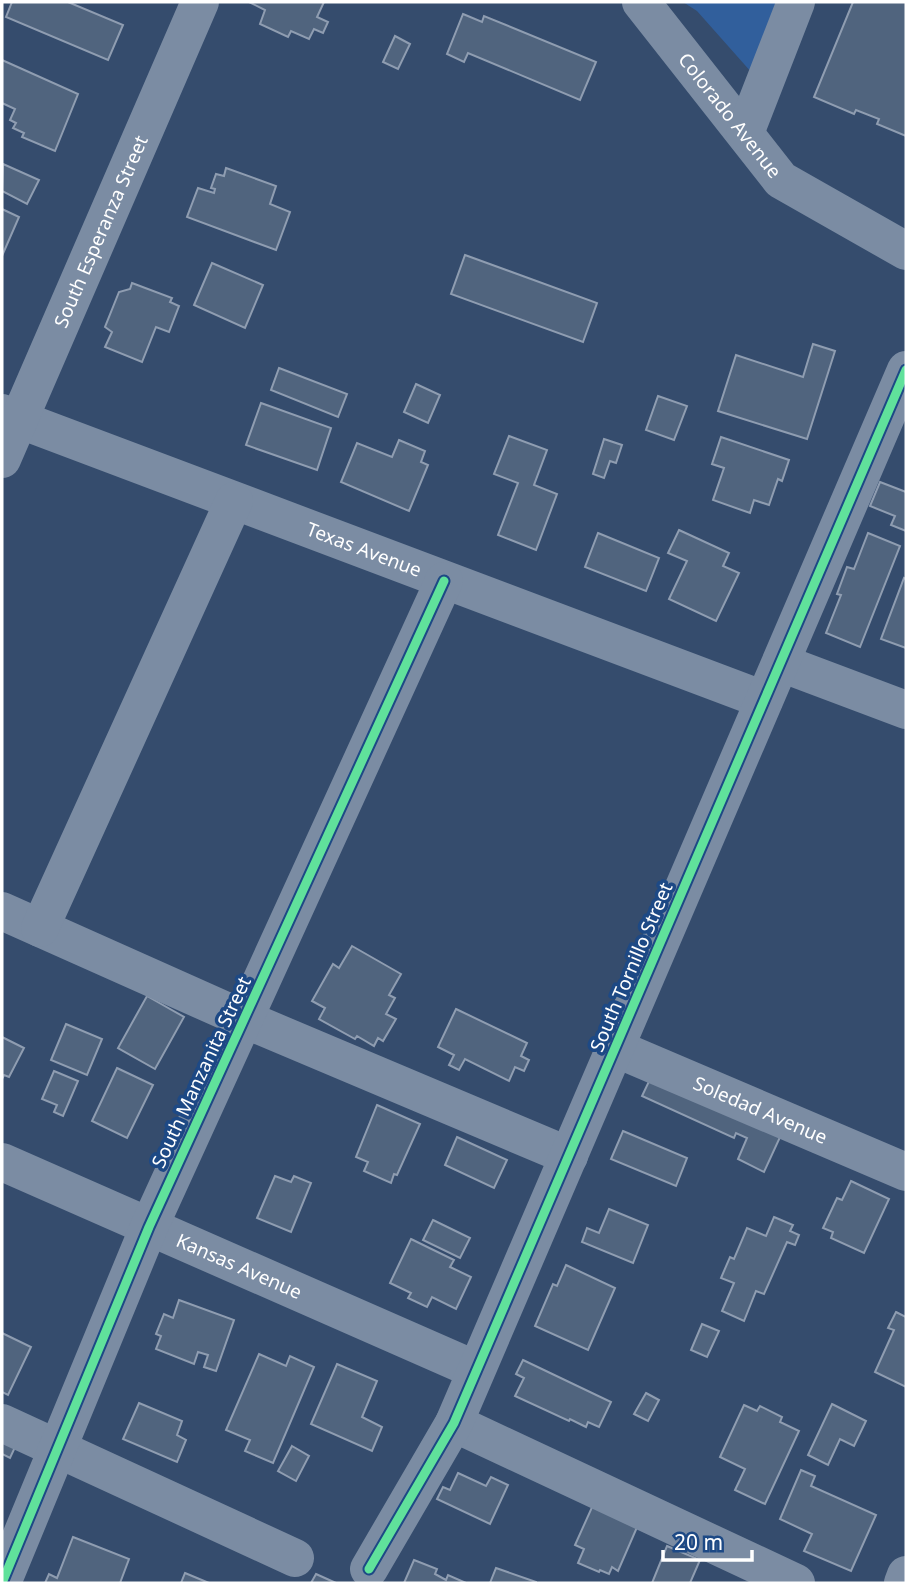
<svg xmlns="http://www.w3.org/2000/svg" width="908" height="1585" font-family="'Noto Sans',sans-serif">
  <rect width="100%" height="100%" fill="#354c6d"/>
  <polygon fill="#315f9c" points="683,2 779,2 752,73 697,11"/>
  <g fill="#50647e" stroke="#8f9db1" stroke-width="2">
    <polygon points="12,2 68,2 123,25 108,60 6,17"/>
    <polygon points="249,2 324,2 317,17 328,22 323,33 314,29 309,39 291,31 288,37 260,24 265,10"/>
    <polygon points="853,2 906,2 906,136 877,124 879,119 856,110 854,114 814,97"/>
    <polygon points="463,14 482,22 484,16 596,62 580,100 468,53 464,62 447,54"/>
    <polygon points="395,36 410,44 398,69 383,62"/>
    <polygon points="2,60 78,94 55,151 22,137 24,133 13,128 16,123 10,120 15,109 2,103"/>
    <polygon points="3,164 39,180 27,204 2,191"/>
    <polygon points="226,168 276,186 270,204 290,212 276,250 187,217 198,188 214,193 215,189 211,188 216,174 224,176"/>
    <polygon points="2,209 19,217 2,256"/>
    <polygon points="465,255 597,303 583,342 451,294"/>
    <polygon points="212,263 263,285 245,328 194,305"/>
    <polygon points="132,283 172,298 170,302 179,306 169,332 156,327 142,362 105,347 112,332 105,327 119,292 130,289"/>
    <polygon points="813,344 835,351 807,439 718,411 736,355 803,377"/>
    <polygon points="279,368 347,394 338,417 271,390"/>
    <polygon points="416,384 440,395 428,423 404,412"/>
    <polygon points="658,396 687,406 674,440 646,430"/>
    <polygon points="261,403 331,428 317,470 246,445"/>
    <polygon points="509,436 547,450 534,485 557,494 536,550 498,535 518,483 494,474"/>
    <polygon points="721,437 789,460 782,481 778,479 769,505 754,500 750,513 713,500 724,468 712,464"/>
    <polygon points="604,439 622,445 616,463 610,461 604,478 593,474"/>
    <polygon points="399,440 425,451 421,462 428,465 409,511 341,482 357,443 392,457"/>
    <polygon points="880,482 906,492 906,531 891,525 895,516 870,506"/>
    <polygon points="679,530 729,553 723,566 739,573 716,621 669,599 687,561 668,553"/>
    <polygon points="598,533 659,558 646,591 585,567"/>
    <polygon points="868,533 900,546 860,647 826,633 841,595 837,594 847,567 854,569"/>
    <polygon points="904,578 906,579 906,648 881,639"/>
    <polygon points="352,946 401,974 389,995 395,998 386,1014 396,1019 383,1041 378,1038 374,1046 357,1036 355,1039 319,1019 325,1008 312,1001 333,964 339,968"/>
    <polygon points="147,996 184,1017 155,1069 118,1048"/>
    <polygon points="456,1009 527,1043 521,1056 529,1060 524,1071 515,1067 509,1081 465,1059 459,1070 449,1065 454,1055 438,1047"/>
    <polygon points="66,1024 102,1039 87,1075 51,1060"/>
    <polygon points="2,1037 24,1048 9,1077 4,1075 2,1079"/>
    <polygon points="117,1068 153,1085 127,1138 92,1121"/>
    <polygon points="54,1071 78,1081 63,1116 54,1112 57,1105 42,1099"/>
    <polygon points="652,1075 781,1135 764,1172 738,1159 747,1138 736,1133 734,1138 642,1096"/>
    <polygon points="377,1105 420,1124 397,1175 394,1174 391,1183 364,1171 368,1162 356,1157"/>
    <polygon points="623,1131 687,1158 676,1186 611,1159"/>
    <polygon points="457,1137 507,1160 494,1188 445,1165"/>
    <polygon points="275,1176 291,1182 294,1176 311,1183 291,1232 257,1218"/>
    <polygon points="851,1181 889,1199 864,1253 831,1238 833,1232 823,1228 837,1198 842,1200"/>
    <polygon points="609,1209 648,1225 633,1263 582,1242 587,1228 599,1233"/>
    <polygon points="774,1217 793,1225 790,1231 799,1235 795,1245 787,1242 764,1294 756,1291 744,1321 722,1311 734,1283 721,1278 730,1257 734,1259 747,1228 766,1236"/>
    <polygon points="433,1220 470,1238 460,1258 423,1240"/>
    <polygon points="411,1239 454,1260 450,1267 471,1277 456,1309 432,1297 427,1307 408,1298 411,1293 390,1283"/>
    <polygon points="566,1265 615,1288 588,1350 535,1326 553,1284 557,1286"/>
    <polygon points="179,1300 234,1320 216,1371 204,1367 208,1355 198,1352 194,1364 156,1349 161,1336 156,1334 164,1314 173,1318"/>
    <polygon points="896,1312 906,1317 906,1387 875,1372 894,1330 888,1328"/>
    <polygon points="702,1324 719,1331 707,1357 691,1350"/>
    <polygon points="2,1333 31,1347 8,1395 2,1392"/>
    <polygon points="259,1354 286,1366 290,1356 314,1367 273,1463 245,1451 250,1440 226,1430"/>
    <polygon points="523,1360 611,1402 599,1427 588,1422 586,1427 570,1419 569,1421 515,1396 524,1378 516,1374"/>
    <polygon points="337,1364 377,1381 362,1417 382,1427 372,1451 311,1424"/>
    <polygon points="646,1393 659,1400 648,1421 634,1414"/>
    <polygon points="139,1403 182,1421 177,1435 186,1440 177,1462 123,1439"/>
    <polygon points="832,1404 866,1421 854,1446 840,1439 828,1465 808,1455"/>
    <polygon points="744,1405 757,1411 760,1406 782,1417 780,1422 799,1431 765,1504 735,1490 745,1469 720,1457"/>
    <polygon points="2,1433 16,1445 10,1458 2,1454"/>
    <polygon points="292,1446 309,1456 296,1481 278,1471"/>
    <polygon points="801,1470 815,1476 811,1486 876,1515 851,1571 804,1551 812,1534 780,1519"/>
    <polygon points="458,1473 486,1486 491,1477 508,1485 490,1524 437,1499 443,1487 450,1490"/>
    <polygon points="593,1505 638,1525 618,1571 612,1567 609,1574 600,1570 599,1572 578,1563 584,1549 575,1545"/>
    <polygon points="73,1537 129,1559 120,1583 45,1583 49,1574 57,1578"/>
    <polygon points="667,1546 700,1560 690,1583 652,1583"/>
    <polygon points="414,1560 437,1569 435,1574 446,1580 448,1575 466,1583 404,1583"/>
    <polygon points="496,1568 536,1582 536,1583 490,1583"/>
    <polygon points="185,1573 209,1583 181,1583"/>
    <polygon points="316,1574 336,1583 311,1583"/>
  </g>
  <g fill="none" stroke-linecap="round" stroke-linejoin="round">
    <g stroke="#7b8ca3" stroke-width="38">
      <path id="s1" d="M641 2 781 180 906 251"/>
      <polyline points="745,133 796,2"/>
      <path id="s2" d="M2 413 764 700"/>
      <path id="s3" d="M2 459 200 2"/>
      <polyline points="781,663 906,710"/>
      <polyline points="2,911 244,1019 569,1156"/>
      <polyline points="40,928 234,501"/>
      <path id="s4" d="M615 1048 906 1172"/>
      <path id="s5" d="M2 1162 476 1370"/>
      <polyline points="2,1423 295,1558"/>
      <polyline points="454,1423 796,1583"/>
      <polyline points="369,1569 454,1423 906,370"/>
      <polyline points="2,1583 149,1227 444,581"/>
      <polyline points="903,1583 906,1575"/>
    </g>
    <g stroke="#1d4985" stroke-width="13">
      <g id="cycleway">
        <polyline points="369,1569 454,1423 906,370"/>
        <polyline points="2,1583 149,1227 444,581"/>
      </g>
    </g>
    <use href="#cycleway" stroke="#60e19b" stroke-width="9"/>
  </g>
  <g text-anchor="middle" stroke-width="7" stroke-linejoin="round" paint-order="stroke">
    <g font-size="19" fill="#fff" stroke="#1d4985">
      <text dy="7" stroke="none"><textPath href="#s1" startOffset="144">Colorado Avenue</textPath></text>
      <text dy="7" stroke="none"><textPath href="#s3" startOffset="248">South Esperanza Street</textPath></text>
      <text dy="7" stroke="none"><textPath href="#s2" startOffset="387">Texas Avenue</textPath></text>
      <text transform="translate(631 967) rotate(-67)" y="7">South Tornillo Street</text>
      <text transform="translate(201 1072) rotate(-65)" y="7">South Manzanita Street</text>
      <text dy="7" stroke="none"><textPath href="#s4" startOffset="158">Soledad Avenue</textPath></text>
      <text dy="7" stroke="none"><textPath href="#s5" startOffset="259">Kansas Avenue</textPath></text>
    </g>
  </g>
  <rect width="908" height="1585" fill="none" stroke="#ffffff" stroke-width="7"/>
  <path d="M663 1550v10h89v-10" fill="none" stroke="#ffffff" stroke-width="3.5"/>
  <text x="674" y="1550" font-size="21" fill="#ffffff" stroke="#1d4985" stroke-width="5" paint-order="stroke">20 m</text>
</svg>
